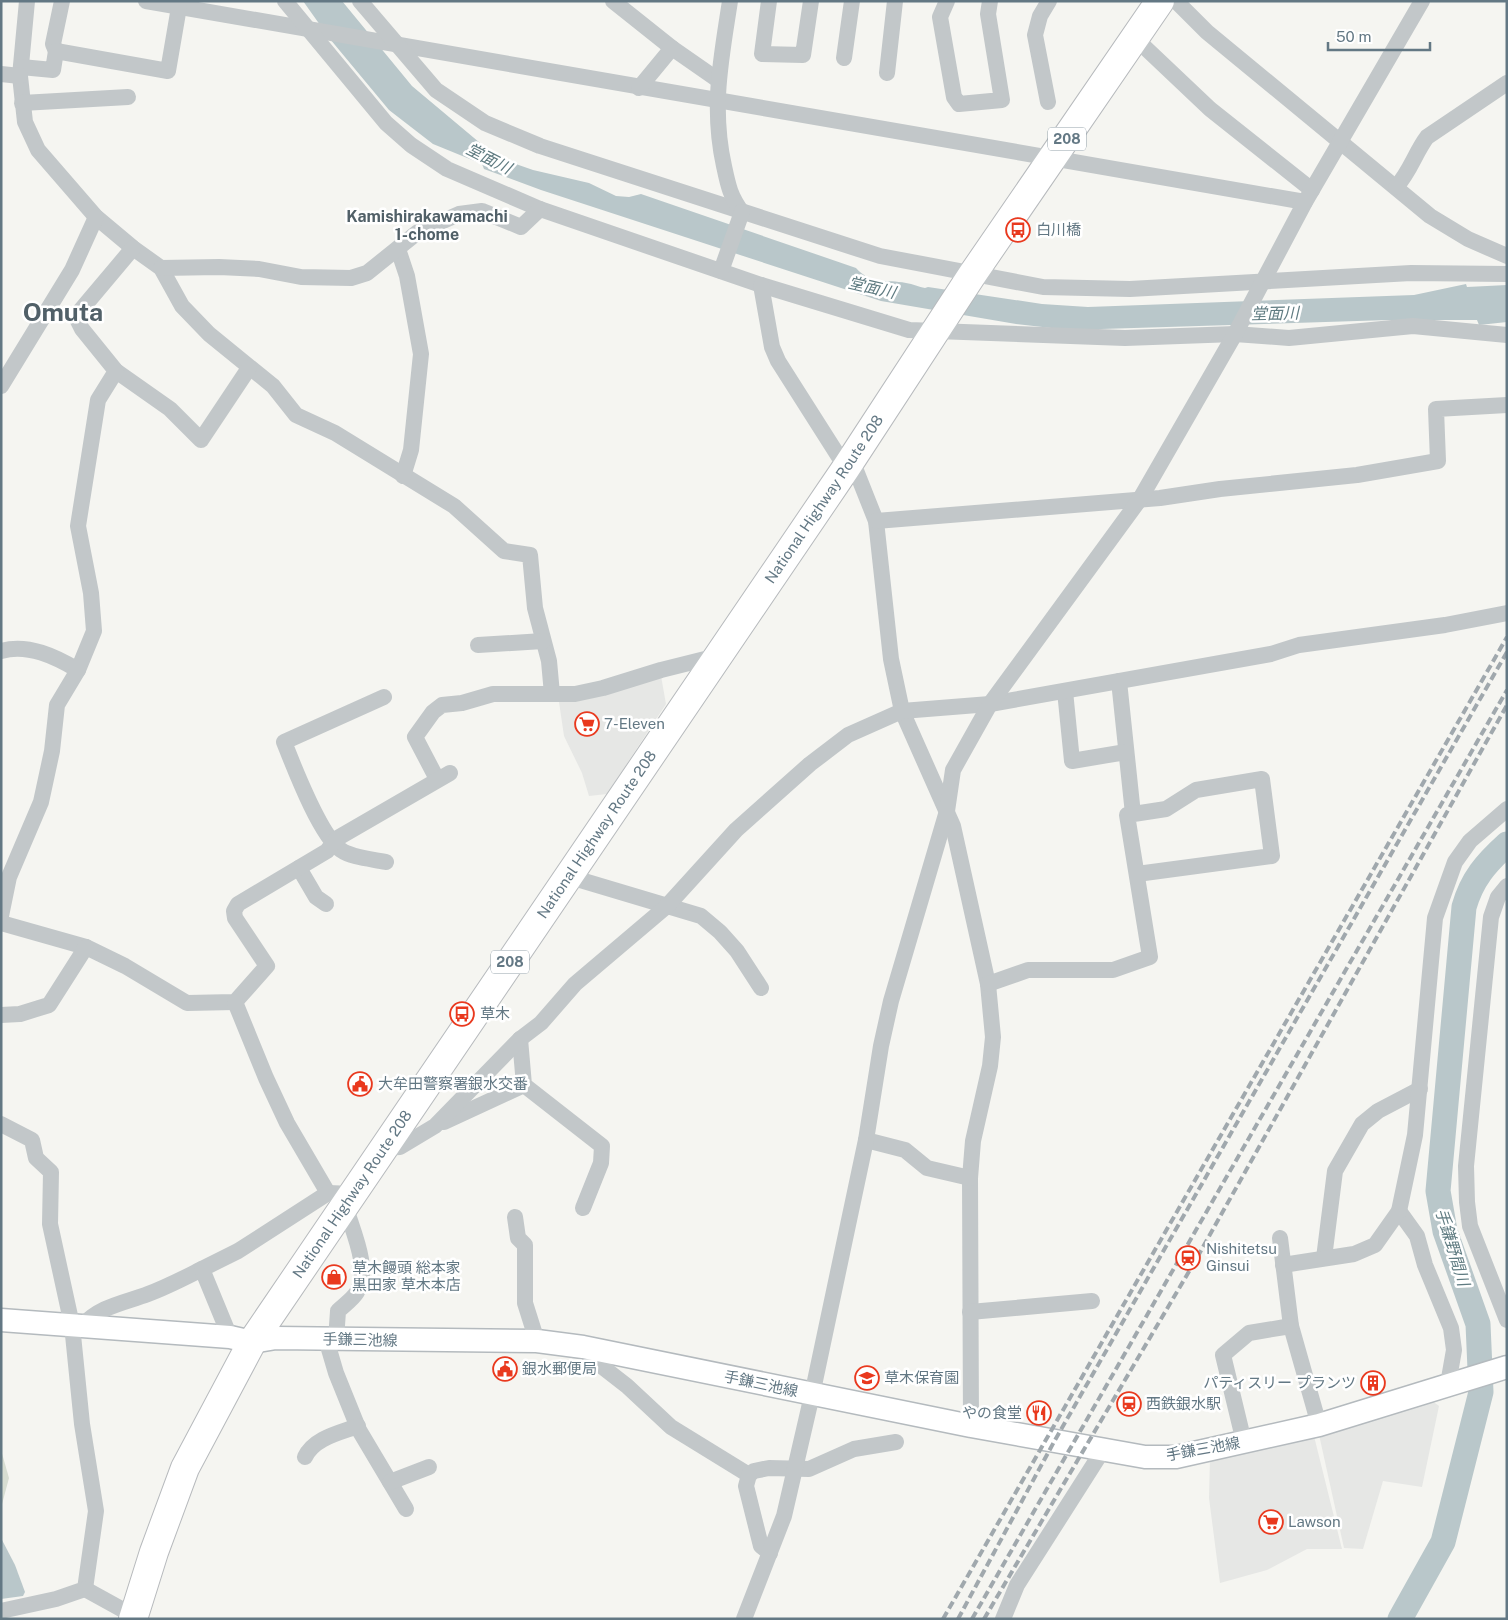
<svg xmlns="http://www.w3.org/2000/svg" width="1508" height="1620" font-family="'Public Sans','Noto Sans JP',sans-serif">
  <rect width="100%" height="100%" fill="#f5f5f1"/>
  <g fill="#e6e7e5">
    <polygon points="661,676 666,704 607,794 589,796 582,773 564,736 559,702 578,700"/>
    <polygon points="1428,1398 1439,1406 1422,1487 1383,1481 1363,1549 1344,1548 1318,1430"/>
    <polygon points="1313,1432 1342,1549 1307,1549 1267,1570 1220,1583 1209,1498 1210,1458"/>
  </g>
  <polygon fill="#d7ddd2" points="1,1450 9,1478 1,1508"/>
  <g fill="#b9c7ca">
    <path d="M303 1H342L412 86 486 148 513 163 533 170 589 183 616 196 629 197 641 194 856 268C871 285 886 279 906 283 913 284 919 287 925 288L928 287 1042 304 1088 307 1414 295 1466 284 1467 287 1507 285V322L1479 325 1477 320H1389L1069 330 1016 324 881 301 541 190 484 169 482 164 433 144 389 110 330 39Z"/>
    <polygon points="1,1538 15,1565 25,1592 23,1596 1,1599"/>
  </g>
  <g fill="none" stroke-linecap="round" stroke-linejoin="round">
    <path stroke="#b9c7ca" stroke-width="25" d="M1400 1619 1443 1542 1481 1392 1478 1324 1445 1231 1438 1191 1464 907C1472 879 1486 863 1507 844"/>
    <g stroke="#b4babe" stroke-width="25">
      <polyline id="secondary" points="1,1320 230,1337 252,1342 276,1338 537,1341 583,1347 971,1426 1145,1457 1176,1457 1319,1425 1507,1367"/>
    </g>
    <g stroke="#b7babd" stroke-width="30">
      <g id="highway">
        <path id="s1" d="M133 1619 154 1552 185 1468 252 1342 846 468 972 275 1160 1"/>
      </g>
    </g>
    <g stroke="#c2c7c9" stroke-width="16">
      <polyline points="27,1 20,76 25,122 38,150 96,217 133,248 161,268 182,306 209,334 273,386 296,415 335,433 454,506 504,551 530,555 535,608 549,661 552,694"/>
      <polyline points="146,1 1305,202"/>
      <polyline points="285,1 386,123 411,145 447,169 540,209 761,285 909,330 1125,338 1235,334 1289,338 1413,326 1507,335"/>
      <polyline points="360,1 436,90 485,123 540,146 880,256 1043,287 1130,289 1411,273 1507,274"/>
      <polyline points="613,1 672,48 718,80"/>
      <path d="M730 1C721 60 711 107 724 166 728 185 730 196 742 212"/>
      <polyline points="769,1 762,54 803,55 811,1"/>
      <polyline points="947,1 940,17 954,97 959,104 1002,100 988,14 990,1"/>
      <polyline points="1176,1 1207,32 1430,216 1468,239 1507,256"/>
      <polyline points="1135,38 1210,109 1312,190"/>
      <polyline points="56,51 53,44 62,1"/>
      <polyline points="844,58 852,1"/>
      <polyline points="21,67 53,70 56,51 168,71 179,7"/>
      <polyline points="887,73 895,1"/>
      <polyline points="1,74 20,76"/>
      <polyline points="639,88 672,48"/>
      <polyline points="1048,102 1035,35 1040,16 1049,1"/>
      <polyline points="22,103 128,97"/>
      <path d="M1396 187C1410 172 1415 153 1427 137L1507 83"/>
      <polyline points="398,249 407,276 421,354 411,450 403,476"/>
      <polyline points="161,268 219,267 259,269 301,277 351,278 367,273 418,232 459,214 482,211 521,227 540,209"/>
      <polyline points="721,271 742,212"/>
      <polyline points="761,285 772,347 778,361 846,468"/>
      <polyline points="116,371 170,409 201,440 249,368"/>
      <polyline points="1,386 72,270 96,217"/>
      <polyline points="851,458 876,521 891,659 902,711 953,826 988,984 993,1037 990,1066 973,1141 970,1178 971,1426"/>
      <polyline points="876,521 1160,498 1220,489 1357,475 1438,461 1436,409 1507,405"/>
      <polyline points="478,645 543,641"/>
      <path d="M1 651C28 643 56 657 78 670"/>
      <polyline points="1119,681 1133,814"/>
      <polyline points="1065,691 1072,761 1126,752"/>
      <path d="M384 697 284 742C294 767 320 836 341 850 352 858 373 859 386 862"/>
      <polyline points="437,779 415,737 433,712 442,705 462,703 493,694 575,694 603,688 661,670 717,656"/>
      <polyline points="299,868 316,897 326,904"/>
      <polyline points="567,876 701,916 720,932 737,951 761,988"/>
      <polyline points="1507,886 1498,897 1491,917 1466,1166 1467,1202 1470,1226 1507,1320"/>
      <polyline points="1,916 9,877 41,802 52,751 57,705 78,670 94,631 91,593 78,526 98,400 116,371 82,329 78,321 80,311 133,248"/>
      <polyline points="1,923 86,947 125,966 187,1003 235,1002 267,966 235,918 234,911 238,904 327,851 336,839 450,773"/>
      <polyline points="988,984 1028,970 1113,970 1150,957 1127,815 1166,809 1196,790 1262,779 1272,856 1137,874"/>
      <polyline points="235,1002 266,1078 287,1123 328,1193"/>
      <polyline points="1,1015 20,1014 49,1005 86,947"/>
      <polyline points="520,1039 524,1085 602,1146 601,1163 583,1208"/>
      <polyline points="444,1122 524,1085"/>
      <polyline points="1,1124 32,1140 36,1158 51,1172 50,1224 72,1325 82,1424 96,1511 85,1589 56,1599 1,1611"/>
      <polyline points="866,1140 905,1150 927,1168 970,1178"/>
      <polyline points="382,1148 400,1147 435,1126 520,1039 541,1023 575,984 667,906 736,830 810,764 848,735 902,711 990,704 1271,654 1299,645 1445,625 1507,613"/>
      <polyline points="1399,1211 1417,1236 1425,1265 1451,1328 1454,1350 1448,1384"/>
      <polyline points="515,1217 518,1238 525,1245 525,1303 537,1341"/>
      <polyline points="1280,1238 1291,1326 1319,1425"/>
      <polyline points="1324,1258 1335,1171 1362,1124 1378,1111 1420,1089"/>
      <polyline points="1283,1265 1354,1254 1375,1245 1399,1211 1415,1135 1435,918 1455,862 1470,841 1507,809"/>
      <polyline points="970,1312 1092,1301"/>
      <path d="M82 1326C100 1306 124 1303 148 1294 167 1287 184 1278 202 1269"/>
      <polyline points="230,1337 202,1269 238,1251 328,1193 353,1194"/>
      <polyline points="326,1339 336,1373 359,1430 406,1509"/>
      <path d="M336 1340 338 1311C344 1305 353 1299 357 1292 371 1268 352 1230 345 1205"/>
      <polyline points="597,1350 600,1365 627,1386 671,1427 749,1475"/>
      <polyline points="1244,1442 1223,1355 1249,1333 1291,1326"/>
      <path d="M305 1457C314 1438 339 1433 358 1426"/>
      <polyline points="390,1482 429,1467"/>
      <polyline points="770,1553 761,1546 746,1486 749,1475 754,1471 769,1468 809,1469 854,1449 896,1442"/>
      <polyline points="85,1589 134,1616"/>
      <polyline points="744,1619 784,1516 812,1395 866,1140 881,1046 891,1001 947,811 953,770 990,704 1140,499 1235,334 1305,202 1422,1"/>
      <polyline points="1003,1619 1017,1585 1103,1450"/>
    </g>
    <use href="#secondary" stroke="#fff" stroke-width="22"/>
    <use href="#highway" stroke="#fff" stroke-width="28"/>
    <g stroke="#a0a8ad" stroke-width="4" stroke-dasharray="8 4" stroke-linecap="butt">
      <polyline points="943,1619 1507,637"/>
      <polyline points="958,1619 1055,1440 1507,652"/>
      <polyline points="972,1619 1507,690"/>
      <polyline points="984,1619 1194,1263 1507,705"/>
    </g>
  </g>
  <defs>
    <g id="bus-ring" transform="scale(1.25)"><circle r="9.5" fill="#fff" stroke="#e9391e" stroke-width="1.5"/><path d="M-5-6H5V4H4V6H2V4H-2V6H-4V4H-5ZM-3.5-4V0h7V-4ZM-3.5 1.2v1.5H-2V1.2ZM2 1.2v1.5H3.5V1.2Z" fill="#e9391e"/></g>
    <g id="supermarket-ring" transform="scale(1.25)"><circle r="9.5" fill="#fff" stroke="#e9391e" stroke-width="1.5"/><path d="M-6-5.5h2.5l.6 2H6L4.5 2H-2.5L-4.4-4H-6ZM-1.5 3.2a1.3 1.3 0 1 0 .1 0ZM3 3.2a1.3 1.3 0 1 0 .1 0Z" fill="#e9391e"/></g>
    <g id="civic-ring" transform="scale(1.25)"><circle r="9.5" fill="#fff" stroke="#e9391e" stroke-width="1.5"/><path d="M-.6-6.5H3V-4.5H.6V-3L4-1V1h2V6H-6V1h2V-1L-.6-3ZM-1.2 2.5V6h2.4V2.5Z" fill="#e9391e"/></g>
    <g id="station-ring" transform="scale(1.25)"><circle r="9.5" fill="#fff" stroke="#e9391e" stroke-width="1.5"/><path d="M-3-6H3Q5-6 5-4V2Q5 4 3 4L4.5 6H3L1.5 4h-3L-3 6H-4.5L-3 4Q-5 4-5 2V-4Q-5-6-3-6ZM-3.5-4v3h7v-3ZM-3.5 1v1.5H-2V1ZM2 1v1.5H3.5V1Z" fill="#e9391e"/></g>
    <g id="shop-ring" transform="scale(1.25)"><circle r="9.5" fill="#fff" stroke="#e9391e" stroke-width="1.5"/><path d="M-5-2.5h2.3a2.7 3.5 0 0 1 5.4 0H5L5.5 6h-11ZM-1.5-2.5h3a1.5 2.3 0 0 0-3 0Z" fill="#e9391e"/></g>
    <g id="school-ring" transform="scale(1.25)"><circle r="9.5" fill="#fff" stroke="#e9391e" stroke-width="1.5"/><path d="M0-5L7-2L0 1L-7-2ZM-4 1L0 2.5L4 1V4Q0 6-4 4Z" fill="#e9391e"/></g>
    <g id="building-ring" transform="scale(1.25)"><circle r="9.5" fill="#fff" stroke="#e9391e" stroke-width="1.5"/><path d="M-4-6H4V6H1V3H-1V6H-4ZM-2.5-4.3h1.7v1.8h-1.7ZM.8-4.3h1.7v1.8H.8ZM-2.5-1h1.7V.8h-1.7ZM.8-1h1.7V.8H.8Z" fill="#e9391e"/></g>
    <g id="restaurant-ring" transform="scale(1.25)"><circle r="9.5" fill="#fff" stroke="#e9391e" stroke-width="1.5"/><path d="M-5-6h1v4h1v-4h1v4h1v-4h1v5L-1.5 .5V6h-2V.5L-5-1ZM5-6V6H3V1.5H1.5Q1.5-4 5-6Z" fill="#e9391e"/></g>
  </defs>
  <g fill-rule="evenodd">
    <use href="#bus-ring" x="1018" y="230"/>
    <use href="#supermarket-ring" x="587" y="724"/>
    <use href="#bus-ring" x="462" y="1014"/>
    <use href="#civic-ring" x="360" y="1084"/>
    <use href="#station-ring" x="1188" y="1258"/>
    <use href="#shop-ring" x="334" y="1277"/>
    <use href="#civic-ring" x="505" y="1369"/>
    <use href="#school-ring" x="867" y="1378"/>
    <use href="#building-ring" x="1373" y="1383"/>
    <use href="#station-ring" x="1129" y="1404"/>
    <use href="#restaurant-ring" x="1039" y="1413"/>
    <use href="#supermarket-ring" x="1271" y="1522"/>
  </g>
  <g text-anchor="middle" stroke-width="5" stroke-linejoin="round" paint-order="stroke">
    <g fill="#fff" stroke="#92a0a9" stroke-width="1">
      <rect x="1048" y="127.5" width="38" height="23" rx="4"/>
      <rect x="491" y="950.5" width="38" height="23" rx="4"/>
    </g>
    <g font-size="14" font-weight="bold" fill="#637884">
      <text x="1067" y="144">208</text>
      <text x="510" y="967">208</text>
    </g>
    <g font-size="15" fill="#637884" stroke="#fff" text-anchor="start">
      <text x="1036" y="235">白川橋</text>
      <text x="604" y="729">7-Eleven</text>
      <text x="480" y="1019">草木</text>
      <text x="378" y="1089">大牟田警察署銀水交番</text>
      <text x="1206" y="1254">Nishitetsu<tspan x="1206" dy="17">Ginsui</tspan></text>
      <text x="352" y="1273">草木饅頭 総本家<tspan x="352" dy="17">黒田家 草木本店</tspan></text>
      <text x="522" y="1374">銀水郵便局</text>
      <text x="884" y="1383">草木保育園</text>
      <text x="1356" y="1388" text-anchor="end">パティスリー プランツ</text>
      <text x="1146" y="1409">西鉄銀水駅</text>
      <text x="1022" y="1418" text-anchor="end">やの食堂</text>
      <text x="1288" y="1527">Lawson</text>
    </g>
    <g font-size="15" fill="#637884" stroke="#fff">
      <text dy="5" stroke="none"><textPath href="#s1" startOffset="1321">National Highway Route 208</textPath></text>
      <text dy="5" stroke="none"><textPath href="#s1" startOffset="916">National Highway Route 208</textPath></text>
      <text dy="5" stroke="none"><textPath href="#s1" startOffset="481">National Highway Route 208</textPath></text>
      <text transform="translate(360 1340) rotate(1)" y="5">手鎌三池線</text>
      <text transform="translate(761 1384) rotate(12)" y="5">手鎌三池線</text>
      <text transform="translate(1203 1449) rotate(-10)" y="5">手鎌三池線</text>
    </g>
    <g font-size="16" font-style="italic" fill="#5f7b81" stroke="#fff">
      <text transform="translate(489 158) rotate(27)" y="6">堂面川</text>
      <text transform="translate(872 287) rotate(13)" y="6">堂面川</text>
      <text transform="translate(1275 313) rotate(-1)" y="6">堂面川</text>
      <text transform="translate(1453 1247) rotate(73)" y="6">手鎌野間川</text>
    </g>
    <g font-size="16" font-weight="bold" fill="#516068" stroke="#fff">
      <text x="427" y="222">Kamishirakawamachi<tspan x="427" dy="18">1-chome</tspan></text>
    </g>
    <g font-size="25" font-weight="bold" fill="#516068" stroke="#fff">
      <text x="63" y="321">Omuta</text>
    </g>
  </g>
  <rect width="1508" height="1620" fill="none" stroke="#637884" stroke-width="5"/>
  <path d="M1328 42v8h102v-8" fill="none" stroke="#637884" stroke-width="2.5"/>
  <text x="1336" y="42" font-size="15" fill="#637884" stroke="#ffffff" stroke-width="4" paint-order="stroke">50 m</text>
</svg>
